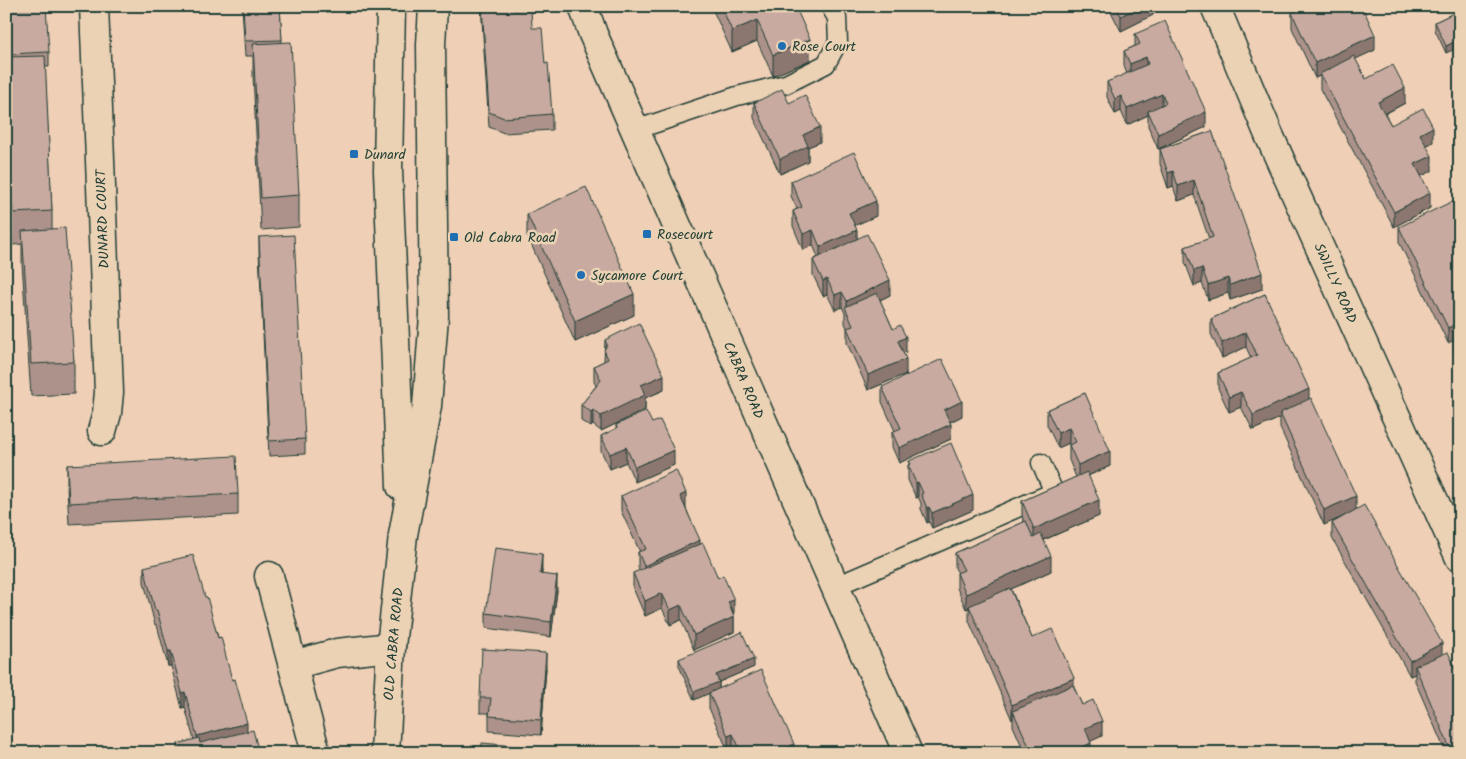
<svg xmlns="http://www.w3.org/2000/svg" width="1466" height="759" font-family="Kalam,sans-serif">
  <rect width="100%" height="100%" fill="#f0cfb7"/>
  <filter id="ink" filterUnits="userSpaceOnUse"><feTurbulence type="fractalNoise" baseFrequency=".02" numOctaves="2"/><feDisplacementMap in="SourceGraphic" scale="10" xChannelSelector="R" yChannelSelector="G"/><feConvolveMatrix kernelMatrix="1 2 1 2 8 2 1 2 1" color-interpolation-filters="sRGB"/></filter>
  <g filter="url(#ink)">
    <g fill="none" stroke-linecap="round" stroke-linejoin="round">
      <g stroke="#1f3d34" stroke-width="21">
        <g id="service">
          <polyline points="635,130 737,96 786,84 826,64 838,42 837,18 830,6"/>
          <polyline points="834,587 1054,492 1041,463"/>
        </g>
      </g>
      <g stroke="#1f3d34" stroke-width="31">
        <g id="minor">
          <polyline points="94,6 109,392 107,413 102,431"/>
          <polyline points="1215,6 1269,135 1460,558"/>
          <polyline points="269,576 316,753"/>
          <polyline points="293,665 337,653 391,647"/>
        </g>
      </g>
      <g stroke="#1f3d34" stroke-width="31">
        <g id="secondary">
          <polyline points="391,6 388,171 401,486"/>
          <polyline points="583,6 593,34 908,753"/>
          <polyline points="385,753 391,647 403,535 427,406 434,316 431,45 433,6"/>
        </g>
      </g>
      <use href="#service" stroke="#ecd2b4" stroke-width="18"/>
      <use href="#minor" stroke="#ecd2b4" stroke-width="28"/>
      <use href="#secondary" stroke="#ecd2b4" stroke-width="28"/>
    </g>
    <g fill="#ac928a" stroke="#1f3d34">
      <polygon points="6,6 49,52 49,67 45,67 52,211 52,229 74,362 74,394 31,396 22,263 22,244 13,245 6,109 6,57 8,57 6,23"/>
      <polygon points="242,6 280,6 282,43 299,195 299,227 261,230 253,76 253,56 245,56"/>
      <polygon points="481,6 514,6 514,10 532,28 552,114 552,130 504,133 489,127"/>
      <polygon points="711,6 773,6 775,11 810,60 773,76 757,41 732,52"/>
      <polygon points="1108,6 1153,6 1153,15 1121,31"/>
      <polygon points="1460,10 1446,53 1435,30 1435,22"/>
      <polygon points="1292,13 1375,50 1355,59 1366,79 1405,103 1385,114 1391,125 1433,142 1426,146 1432,171 1421,176 1430,208 1394,227 1320,89 1320,76 1315,78 1292,28"/>
      <polygon points="1135,34 1206,127 1158,149 1148,126 1148,115 1127,125 1121,111 1115,114 1107,97 1107,82 1127,74 1124,66 1124,51 1135,46"/>
      <polygon points="754,103 789,103 820,142 808,147 808,161 780,174 754,118"/>
      <polygon points="1212,131 1262,289 1230,300 1228,293 1208,300 1202,283 1194,286 1185,262 1185,247 1209,239 1194,195 1178,201 1173,186 1168,188 1160,164 1160,149"/>
      <polygon points="791,181 876,216 855,225 857,238 890,295 880,300 893,329 906,352 903,353 906,374 868,390 847,343 847,328 845,323 845,313 842,307 835,310 827,294 823,296 813,275 813,260 818,257 813,245 803,250 793,226 793,211 797,209 791,196"/>
      <polygon points="527,214 634,315 575,342 527,235"/>
      <polygon points="1460,214 1460,364 1454,352 1454,340 1448,343 1399,242 1399,227"/>
      <polygon points="259,237 305,439 305,454 269,456 259,252"/>
      <polygon points="1265,294 1356,510 1442,654 1460,753 1446,753 1415,681 1415,674 1410,676 1332,538 1332,523 1345,515 1324,525 1280,428 1280,418 1253,430 1241,407 1229,412 1218,388 1218,373 1251,358 1246,347 1222,358 1211,334 1211,319"/>
      <polygon points="605,340 664,390 645,398 645,410 601,431 593,425 591,427 581,421 581,405 596,386 594,381 594,366 604,361"/>
      <polygon points="882,387 962,416 950,422 951,439 899,463 892,447 892,432 895,431 882,402"/>
      <polygon points="1085,393 1110,466 1088,476 1099,516 1044,540 1051,571 1011,589 1032,638 1074,688 1082,705 1102,736 1090,741 1091,753 1025,753 1013,726 1013,719 1012,720 969,621 969,608 966,609 957,588 957,573 958,573 955,568 955,553 1024,522 1022,516 1022,501 1076,477 1069,460 1069,443 1058,448 1047,425 1047,410"/>
      <polygon points="652,423 674,465 635,482 626,462 610,469 601,451 601,436 616,429 616,425"/>
      <polygon points="909,461 973,510 932,528 929,522 927,523 921,509 921,503 918,497 916,498 908,480 908,465 909,465"/>
      <polygon points="67,465 238,494 238,515 69,524 67,487"/>
      <polygon points="621,496 686,508 700,544 734,615 734,632 694,650 681,620 670,625 662,608 645,616 633,588 633,573 640,571 638,567 638,552 640,552 621,511"/>
      <polygon points="144,567 205,597 232,680 247,731 259,753 178,753 178,744 194,740 185,707 182,708 171,666 168,666 157,625 155,625 144,582"/>
      <polygon points="542,570 542,574 557,591 551,637 486,628 486,613"/>
      <polygon points="679,659 754,667 719,682 719,688 794,753 735,753 733,749 728,751 709,708 709,693 694,700 679,666"/>
      <polygon points="546,668 541,735 489,731 489,713 480,713 480,698"/>
    </g>
    <g fill="#8c7770" stroke="#1f3d34">
      <polygon points="1140,6 1153,6 1153,15 1121,31 1121,16"/>
      <polygon points="757,20 757,41 732,52 732,31"/>
      <polygon points="1375,35 1375,50 1315,78 1315,63"/>
      <polygon points="810,39 810,60 773,76 773,55"/>
      <polygon points="1460,39 1460,47 1446,53 1446,46"/>
      <polygon points="1146,57 1146,72 1130,80 1130,64"/>
      <polygon points="1405,88 1405,103 1378,117 1378,102"/>
      <polygon points="1162,94 1162,109 1148,111 1148,115 1127,125 1127,109"/>
      <polygon points="1121,96 1121,111 1115,114 1115,99"/>
      <polygon points="1206,112 1206,127 1158,149 1158,134"/>
      <polygon points="820,127 820,142 808,147 808,161 780,174 780,159 803,135"/>
      <polygon points="1433,127 1433,142 1420,149 1420,134"/>
      <polygon points="1432,156 1432,171 1415,179 1415,164"/>
      <polygon points="1173,171 1173,186 1168,188 1168,173"/>
      <polygon points="1194,180 1194,195 1178,201 1178,186"/>
      <polygon points="1430,193 1430,208 1394,227 1394,212"/>
      <polygon points="876,201 876,216 849,228 849,213"/>
      <polygon points="1460,229 1460,244 1457,231"/>
      <polygon points="813,230 813,245 803,250 803,234"/>
      <polygon points="857,230 857,245 820,262 820,247"/>
      <polygon points="1202,268 1202,283 1194,286 1194,271"/>
      <polygon points="1262,273 1262,289 1230,300 1230,285"/>
      <polygon points="1228,278 1228,293 1208,300 1208,285"/>
      <polygon points="827,279 827,294 823,296 823,281"/>
      <polygon points="890,280 890,295 848,315 847,311 847,301"/>
      <polygon points="842,292 842,307 835,310 835,295"/>
      <polygon points="634,294 634,315 575,342 575,321"/>
      <polygon points="1460,322 1460,337 1454,337 1454,340 1448,343 1448,328"/>
      <polygon points="1246,332 1246,347 1222,358 1222,343"/>
      <polygon points="906,337 906,352 898,356 898,341"/>
      <polygon points="906,359 906,374 868,390 868,375"/>
      <polygon points="664,375 664,390 645,398 645,410 601,431 601,416 641,385"/>
      <polygon points="1309,389 1309,404 1280,413 1280,418 1253,430 1253,415"/>
      <polygon points="1241,392 1241,407 1229,412 1229,397"/>
      <polygon points="962,401 962,416 944,425 944,410"/>
      <polygon points="593,410 593,425 591,427 591,412"/>
      <polygon points="951,424 951,439 899,463 899,448"/>
      <polygon points="1069,428 1069,443 1058,448 1058,433"/>
      <polygon points="626,447 626,462 610,469 610,454"/>
      <polygon points="674,450 674,465 635,482 635,467"/>
      <polygon points="1110,451 1110,466 1078,480 1078,465"/>
      <polygon points="918,482 918,497 916,498 916,483"/>
      <polygon points="686,493 686,508 680,511 680,496"/>
      <polygon points="973,495 973,510 932,528 932,513"/>
      <polygon points="1356,496 1356,511 1324,525 1324,510"/>
      <polygon points="1099,500 1099,516 1034,544 1034,529"/>
      <polygon points="929,507 929,522 927,523 927,508"/>
      <polygon points="700,540 700,555 644,581 644,566"/>
      <polygon points="542,554 542,570 540,589 540,574"/>
      <polygon points="1051,556 1051,571 969,608 969,606 969,608 966,609 966,594"/>
      <polygon points="557,576 557,591 551,637 551,622"/>
      <polygon points="662,593 662,608 645,616 645,601"/>
      <polygon points="734,600 734,615 728,602"/>
      <polygon points="681,605 681,620 670,625 670,610"/>
      <polygon points="734,617 734,632 694,650 694,635"/>
      <polygon points="1442,643 1442,658 1415,666 1415,674 1410,676 1410,661"/>
      <rect x="168" y="651" width="3" height="15"/>
      <polygon points="546,653 546,668 541,735 541,720"/>
      <polygon points="754,659 754,667 719,682 719,689 694,700 694,692 716,675"/>
      <polygon points="1074,678 1074,693 1013,711 1013,719 1012,720 1012,705"/>
      <polygon points="185,692 185,707 182,708 182,693"/>
      <polygon points="1102,721 1102,736 1085,744 1085,728"/>
      <polygon points="247,723 247,738 197,751 197,736"/>
      <polygon points="733,734 733,749 728,751 728,736"/>
      <polygon points="1091,743 1091,753 1076,753 1076,750"/>
      <polygon points="794,744 794,753 777,753"/>
    </g>
    <g fill="#c8aaa0" stroke="#1f3d34">
      <polygon points="6,6 46,6 49,52 9,54"/>
      <polygon points="243,6 280,6 282,40 245,41"/>
      <polygon points="482,6 514,6 514,10 531,9 532,28 542,28 545,64 548,63 552,114 504,118 489,112"/>
      <polygon points="721,6 773,6 775,11 786,6 795,6 810,39 773,55 757,20 732,31"/>
      <polygon points="1116,6 1140,6 1121,16"/>
      <polygon points="1306,6 1362,6 1375,35 1315,63 1292,13"/>
      <polygon points="1460,10 1460,39 1446,46 1435,22"/>
      <polygon points="1165,21 1206,112 1158,134 1148,111 1166,103 1162,94 1127,109 1121,96 1115,99 1107,82 1148,64 1146,57 1130,64 1124,51 1140,44 1135,34"/>
      <polygon points="291,42 299,195 261,198 253,44"/>
      <polygon points="45,56 52,211 13,213 6,77 6,57"/>
      <polygon points="1354,56 1366,79 1393,65 1405,88 1378,102 1391,125 1423,108 1433,127 1420,134 1432,156 1415,164 1430,193 1394,212 1320,74"/>
      <polygon points="782,89 789,103 805,95 820,127 803,135 808,146 780,159 754,103"/>
      <polygon points="1212,131 1262,273 1230,285 1228,278 1208,285 1202,268 1194,271 1185,247 1213,237 1194,180 1178,186 1173,171 1168,173 1160,149"/>
      <polygon points="854,152 876,201 849,213 857,230 820,247 813,230 803,234 793,211 802,207 791,181"/>
      <polygon points="586,187 634,294 575,321 527,214"/>
      <polygon points="1453,201 1460,214 1460,229 1457,231 1460,238 1460,322 1448,328 1399,227"/>
      <polygon points="65,228 74,362 31,364 22,231"/>
      <polygon points="867,234 890,280 847,301 842,292 835,295 827,279 823,281 813,260"/>
      <polygon points="294,235 305,439 269,441 259,237"/>
      <polygon points="877,293 893,329 900,325 906,337 898,341 906,359 868,375 847,328 853,326 845,307"/>
      <polygon points="1265,294 1309,389 1253,415 1241,392 1229,397 1218,373 1257,355 1246,332 1222,343 1211,319"/>
      <polygon points="639,323 664,375 641,385 645,395 601,416 593,410 591,412 581,405 601,380 594,366 608,359 604,350 607,345 605,340"/>
      <polygon points="1460,334 1460,349 1454,337"/>
      <polygon points="942,359 962,401 944,410 951,424 899,448 892,432 901,428 882,387"/>
      <polygon points="1085,393 1110,451 1078,465 1069,445 1076,442 1069,428 1058,433 1047,410"/>
      <polygon points="1311,398 1356,496 1324,510 1280,413"/>
      <polygon points="646,411 652,423 660,420 674,450 635,467 626,447 610,454 601,436 617,428 616,425"/>
      <polygon points="951,443 973,495 932,513 929,507 927,508 921,494 923,493 918,482 916,483 908,465 911,464 909,461"/>
      <polygon points="236,456 238,494 69,503 67,465"/>
      <polygon points="676,470 686,493 680,496 700,540 644,566 638,552 646,549 621,496"/>
      <polygon points="1087,472 1099,500 1034,529 1022,501"/>
      <polygon points="1364,505 1442,643 1410,661 1332,523"/>
      <polygon points="1026,521 1033,538 1041,534 1051,556 966,594 957,573 964,570 955,553"/>
      <polygon points="703,543 718,578 723,575 734,600 728,602 734,617 694,635 681,605 670,610 662,593 645,601 633,573"/>
      <polygon points="495,548 542,554 540,574 557,576 551,622 486,613"/>
      <polygon points="193,555 205,597 207,597 218,638 221,637 232,680 235,679 247,723 197,736 185,692 182,693 171,651 168,651 157,610 155,610 144,567"/>
      <polygon points="1010,588 1032,638 1052,629 1074,678 1012,705 969,606"/>
      <polygon points="742,632 754,659 716,675 719,682 694,692 679,659"/>
      <polygon points="482,649 546,653 541,720 489,716 491,698 480,698"/>
      <polygon points="1448,652 1460,679 1460,753 1452,753 1415,666"/>
      <polygon points="761,670 794,744 777,753 742,753 733,734 728,736 709,693"/>
      <polygon points="1073,685 1082,705 1093,700 1102,721 1085,728 1091,743 1076,750 1077,753 1032,753 1013,711"/>
      <polygon points="253,730 259,753 180,753 178,744 199,738 200,743"/>
      <polygon points="482,743 527,747 526,753 481,753"/>
    </g>
  </g>
  <g fill="#1f6fb2" stroke="#ecd2b4" stroke-width="2">
    <circle cx="782" cy="46" r="5"/>
    <rect x="349" y="149" width="10" height="10" rx="2.5"/>
    <rect x="642" y="229" width="10" height="10" rx="2.5"/>
    <rect x="449" y="232" width="10" height="10" rx="2.5"/>
    <circle cx="581" cy="275" r="5"/>
  </g>
  <g text-anchor="middle" stroke-width="5" stroke-linejoin="round" paint-order="stroke">
    <g font-size="14" fill="#1f3d34" stroke="#ecd2b4" text-anchor="start">
      <text x="792" y="51">Rose Court</text>
      <text x="364" y="159">Dunard</text>
      <text x="657" y="239">Rosecourt</text>
      <text x="464" y="242">Old Cabra Road</text>
      <text x="591" y="280">Sycamore Court</text>
    </g>
    <g font-size="14" fill="#1f3d34" stroke="#ecd2b4">
      <text transform="translate(102 219) rotate(-92)" y="5">DUNARD COURT</text>
      <text transform="translate(1336 283) rotate(66)" y="5">SWILLY ROAD</text>
      <text transform="translate(744 380) rotate(67)" y="5">CABRA ROAD</text>
      <text transform="translate(393 644) rotate(-85)" y="5">OLD CABRA ROAD</text>
    </g>
  </g>
  <rect width="1466" height="759" fill="none" stroke="#ecd2b4" stroke-width="25"/>
  <rect x="12" y="12" width="1441" height="734" fill="none" stroke="#1f3d34" stroke-width="2" filter="url(#ink)"/>
</svg>
